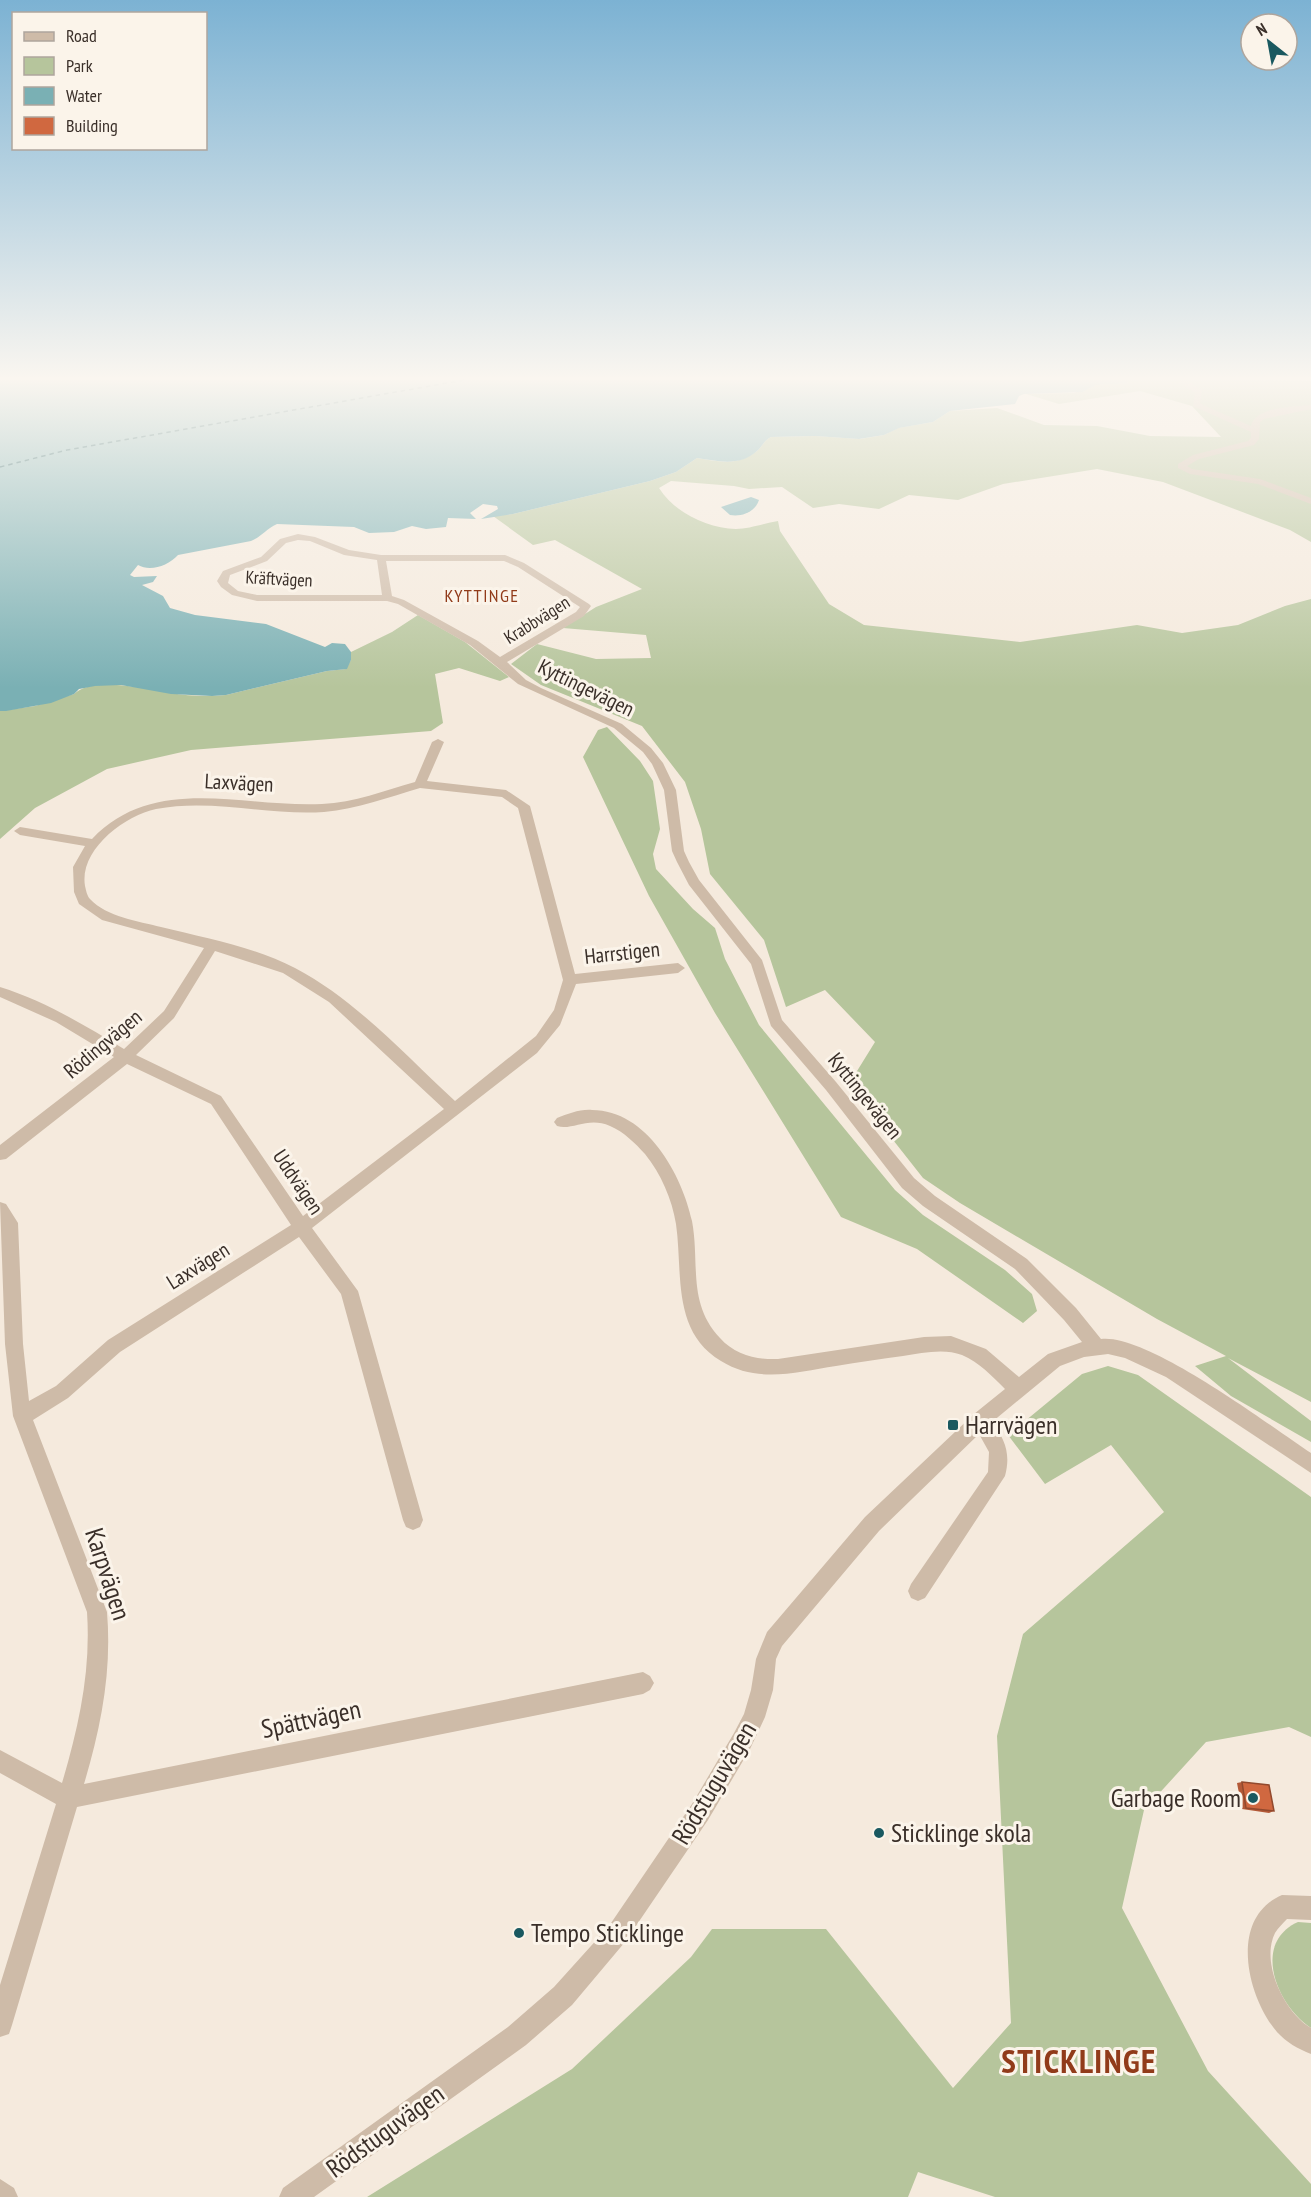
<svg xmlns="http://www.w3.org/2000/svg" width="1311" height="2197" font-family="'PT Sans Narrow',sans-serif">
  <rect width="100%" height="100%" fill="#f5eadd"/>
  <g fill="#b6c59c">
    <path d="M1128 380 1311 381V542L1290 530 1163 482 1097 469 1003 484 958 500 909 495 879 509 839 504 813 508 782 487 749 489 734 486 671 481 659 488C675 513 707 528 736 529 749 529 765 523 778 521L780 531 829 604 864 625 1020 642 1137 625 1182 633 1238 625 1285 606 1311 599V1402L1228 1358 1311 1421V1442L1231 1396 1195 1366 1226 1356 1157 1319 960 1203 923 1178 849 1084 875 1042 825 990 786 1007 764 940 710 874 701 829 685 782 642 726 541 685 511 664 537 644 596 659 651 658 646 635 563 628 596 607 642 589 555 540 533 545 493 516 513 514 650 481 676 472 697 458C719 462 738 466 757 451 763 446 764 440 771 437L815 436 860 439 884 435 898 428 933 422 950 411 997 408 1044 425 1097 426 1150 436 1221 437 1192 406 1140 391 1059 404 1026 394 1074 393 1096 385 1127 383Z"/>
    <path d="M418 615 465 642 509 677 500 681 459 668 435 674 443 723 431 731 191 750 107 769 35 808 0 839V711L35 706 74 694C92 676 148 689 170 693 188 696 208 697 226 695L327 671 346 669 351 660V652L392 632Z"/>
    <polygon points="607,727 640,761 653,781 660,829 653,854 656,869 693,909 715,928 725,959 759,1025 895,1190 923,1215 1005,1270 1032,1294 1037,1311 1023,1323 917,1249 841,1217 715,1013 649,896 583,757 598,730"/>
    <polygon points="1108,1366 1138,1375 1311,1497 1311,1737 1289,1727 1206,1742 1144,1810 1122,1908 1208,2071 1311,2184 1311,2197 995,2197 918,2172 908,2197 367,2197 572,2069 691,1957 712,1929 826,1929 953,2088 1011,2023 997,1736 1023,1634 1164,1512 1111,1445 1045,1484 1008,1435 1082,1374"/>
    <path d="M1298 1922 1311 1923V2028C1277 2006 1251 1943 1298 1922Z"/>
  </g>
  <g fill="#7ab0b4">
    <path d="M0 380H1128L1127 383 1096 385 1082 392 1024 394 1019 396 1015 404 950 411 933 422 899 428 884 435 859 439 815 436 771 437C764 440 763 446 757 451 740 467 717 461 697 458L676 472 650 481 513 514 481 519 498 509 497 506 483 504 470 513 476 519 448 518 446 527 426 529 412 526 394 532 369 533 354 527 277 524C266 529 261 537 251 541L178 555C168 566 150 572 138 565L130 575 134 577 157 576 153 582 142 585 163 596 170 608 195 615 266 624 325 647 332 643 345 644 351 652V660L347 669 327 671 226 695 212 696 171 694 121 685 95 686 79 689 74 694 51 703 6 711H0Z"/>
    <path d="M751 497 759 500C755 512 742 517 730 515L721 507Z"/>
  </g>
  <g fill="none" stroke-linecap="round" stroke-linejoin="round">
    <polyline stroke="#1a5960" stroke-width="1.5" stroke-dasharray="4.5 4" stroke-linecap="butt" points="0,467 67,450 464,380"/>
    <g fill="#cebba8" fill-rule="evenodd">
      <path d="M1177 380H1186L1202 390 1200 403 1203 405 1251 426C1256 406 1294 407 1311 405V409L1264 419 1260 422 1259 439 1254 445 1199 459 1187 466 1192 469 1260 479 1311 498V504L1258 484 1190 474 1178 468V464L1193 455 1248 441 1251 438V432L1193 406 1195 393Z"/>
      <path d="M298 534 315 537 349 550 381 555H505L524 563 589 604 591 606 584 616 507 662 526 680 541 688 622 724 651 748 663 763 676 790 684 851 689 862 699 880 762 960 782 1020 836 1082 914 1178 935 1196 1027 1259 1076 1308 1101 1339C1147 1333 1269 1425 1311 1453V1473L1166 1377 1125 1358 1108 1354 1084 1357 1060 1366 992 1422C1005 1439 1011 1454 1005 1476L925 1598 918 1601 911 1598 908 1591 911 1584 988 1472 989 1452 979 1434 879 1531 782 1646 776 1659 773 1690 765 1717 750 1749 708 1820 625 1942 572 2005 526 2045 314 2197H279L283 2188 508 2027 554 1987 609 1926 692 1804 734 1733 744 1714 751 1690 756 1659 767 1632 865 1517 974 1414 1005 1389C992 1376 979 1362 962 1355 944 1348 922 1353 903 1356 881 1359 858 1362 836 1366 796 1372 758 1384 721 1361 671 1331 683 1272 676 1224 672 1199 661 1174 645 1154 635 1143 624 1132 610 1126 588 1116 572 1131 557 1126L554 1122 557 1118C568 1114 580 1109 592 1110 647 1110 682 1175 692 1221 700 1264 687 1303 720 1338 735 1355 757 1360 778 1359L924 1337 951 1336 986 1349 1019 1377 1048 1354 1082 1342 1064 1320 1015 1269 923 1206 902 1188 826 1090 771 1026 751 964 689 885 677 862 672 851 664 790 652 764 643 752 614 728 518 684 470 645 398 604 387 601H257L232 595 221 587 217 581 223 571 261 557 280 539ZM298 540 310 541 344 555 377 560 382 595H257L238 591 228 583 230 575 267 561 286 543ZM386 561H504L518 567 580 607 576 612 500 657 478 641 404 600 392 596Z"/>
      <path d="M438 739 444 742 427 781 506 790 530 806 575 974 678 963 685 968 678 973 576 984 560 1025 537 1053 312 1228 358 1291 423 1520 420 1527 413 1530 406 1527 403 1520 341 1294 299 1237 120 1352 68 1398 33 1420 107 1612C112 1672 101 1727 84 1784L643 1672 650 1676 654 1683 650 1690 643 1694 77 1807 12 2025 9 2034 0 2037V1985L56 1804 0 1773V1750L62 1783C79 1726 91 1671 87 1612L13 1416 5 1344 0 1202 6 1204 18 1223 23 1344 29 1401 56 1386 108 1340 291 1225 211 1104 127 1064 6 1159 0 1160V1145L114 1057 56 1022 0 997V987C45 1001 84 1025 124 1049L164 1011 204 948 102 920 79 904 74 892 73 867 85 846 20 835 14 831 20 827 92 839C155 773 243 808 322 804 354 803 385 790 415 782L432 742ZM420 788 502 797 518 808 563 980 554 1010 536 1036 455 1101C405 1055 356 1000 295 968 255 947 205 938 161 927 138 921 107 917 90 899 87 896 86 890 85 886 79 850 124 816 156 809 212 798 269 816 324 812 357 809 389 797 420 788ZM215 951 283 973 329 1002 444 1109 303 1216 221 1096 136 1055 174 1018Z"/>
      <path d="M1282 1895 1311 1896V1920L1287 1919C1283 1923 1278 1928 1275 1933 1260 1963 1285 2013 1311 2028V2054C1298 2049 1286 2042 1277 2032 1247 1997 1228 1918 1282 1895Z"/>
      <polygon points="0,2179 14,2188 18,2197 0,2197"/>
    </g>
  </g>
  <polygon fill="#b35937" points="1242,1782 1274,1811 1269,1813 1242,1809 1237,1783"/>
  <polygon fill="#d06840" stroke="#92492d" stroke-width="1.5" points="1242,1782 1269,1785 1274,1811 1246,1808"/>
  <linearGradient id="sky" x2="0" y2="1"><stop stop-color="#7cb2d3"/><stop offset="0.55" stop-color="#faf6f0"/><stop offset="1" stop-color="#faf6f0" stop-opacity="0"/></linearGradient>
  <rect width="1311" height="688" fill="url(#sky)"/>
  <g fill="#1a5960" stroke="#fbf4ea" stroke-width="2">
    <rect x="947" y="1419" width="12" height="12" rx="3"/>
    <circle cx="1253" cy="1798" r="6"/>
    <circle cx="879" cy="1833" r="6"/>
    <circle cx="519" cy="1933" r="6"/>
  </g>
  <g text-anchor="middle" stroke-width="6" stroke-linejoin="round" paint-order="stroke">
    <g font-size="18" fill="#3a2f29" stroke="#fbf4ea">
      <text transform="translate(279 579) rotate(3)" y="6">Kräftvägen</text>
      <text transform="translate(537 620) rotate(-32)" y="6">Krabbvägen</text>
    </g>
    <g font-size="18" letter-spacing="1.5" fill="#913b1a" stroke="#fbf4ea">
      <text x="482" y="602">KYTTINGE</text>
    </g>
    <g font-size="21" fill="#3a2f29" stroke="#fbf4ea">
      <text transform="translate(586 688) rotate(26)" y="7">Kyttingevägen</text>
      <text transform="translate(239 783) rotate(3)" y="7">Laxvägen</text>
      <text transform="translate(622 953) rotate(-6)" y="7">Harrstigen</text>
      <text transform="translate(103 1044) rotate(-40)" y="7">Rödingvägen</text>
      <text transform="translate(865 1096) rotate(51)" y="7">Kyttingevägen</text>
      <text transform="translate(298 1182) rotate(56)" y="7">Uddvägen</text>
      <text transform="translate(198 1266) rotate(-32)" y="7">Laxvägen</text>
    </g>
    <g font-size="26" fill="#3a2f29" stroke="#fbf4ea" text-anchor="start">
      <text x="965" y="1434">Harrvägen</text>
      <text x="1241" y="1807" text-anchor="end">Garbage Room</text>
      <text x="891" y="1842">Sticklinge skola</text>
      <text x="531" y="1942">Tempo Sticklinge</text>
    </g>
    <g font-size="26" fill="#3a2f29" stroke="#fbf4ea">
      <text transform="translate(108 1574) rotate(72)" y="9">Karpvägen</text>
      <text transform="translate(311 1719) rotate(-12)" y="9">Spättvägen</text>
      <text transform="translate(714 1783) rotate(-59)" y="9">Rödstuguvägen</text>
      <text transform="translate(385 2131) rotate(-36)" y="9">Rödstuguvägen</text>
    </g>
    <g font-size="33" font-weight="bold" letter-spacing="1.5" fill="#913b1a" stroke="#fbf4ea">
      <text x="1079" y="2073">STICKLINGE</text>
    </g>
  </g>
  <rect x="12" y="12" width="195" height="138" fill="#fbf4ea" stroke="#aea59d" stroke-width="1.5"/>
  <rect x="24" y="32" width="30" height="9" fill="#cebba8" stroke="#aea59d" stroke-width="1.5"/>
  <text x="66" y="42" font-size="18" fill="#3a2f29">Road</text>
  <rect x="24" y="57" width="30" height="18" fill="#b6c59c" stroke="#aea59d" stroke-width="1.5"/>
  <text x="66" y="72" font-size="18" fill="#3a2f29">Park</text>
  <rect x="24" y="87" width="30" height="18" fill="#7ab0b4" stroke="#aea59d" stroke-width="1.5"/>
  <text x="66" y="102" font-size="18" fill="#3a2f29">Water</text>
  <rect x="24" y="117" width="30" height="18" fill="#d06840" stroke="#aea59d" stroke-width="1.5"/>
  <text x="66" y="132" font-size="18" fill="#3a2f29">Building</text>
  <g transform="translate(1269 42) rotate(329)"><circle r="28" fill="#fbf4ea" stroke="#aea59d" stroke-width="1.5"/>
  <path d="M0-4.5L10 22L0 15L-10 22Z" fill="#1a5960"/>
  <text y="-9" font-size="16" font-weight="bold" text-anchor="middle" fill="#3a2f29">N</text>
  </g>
</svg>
